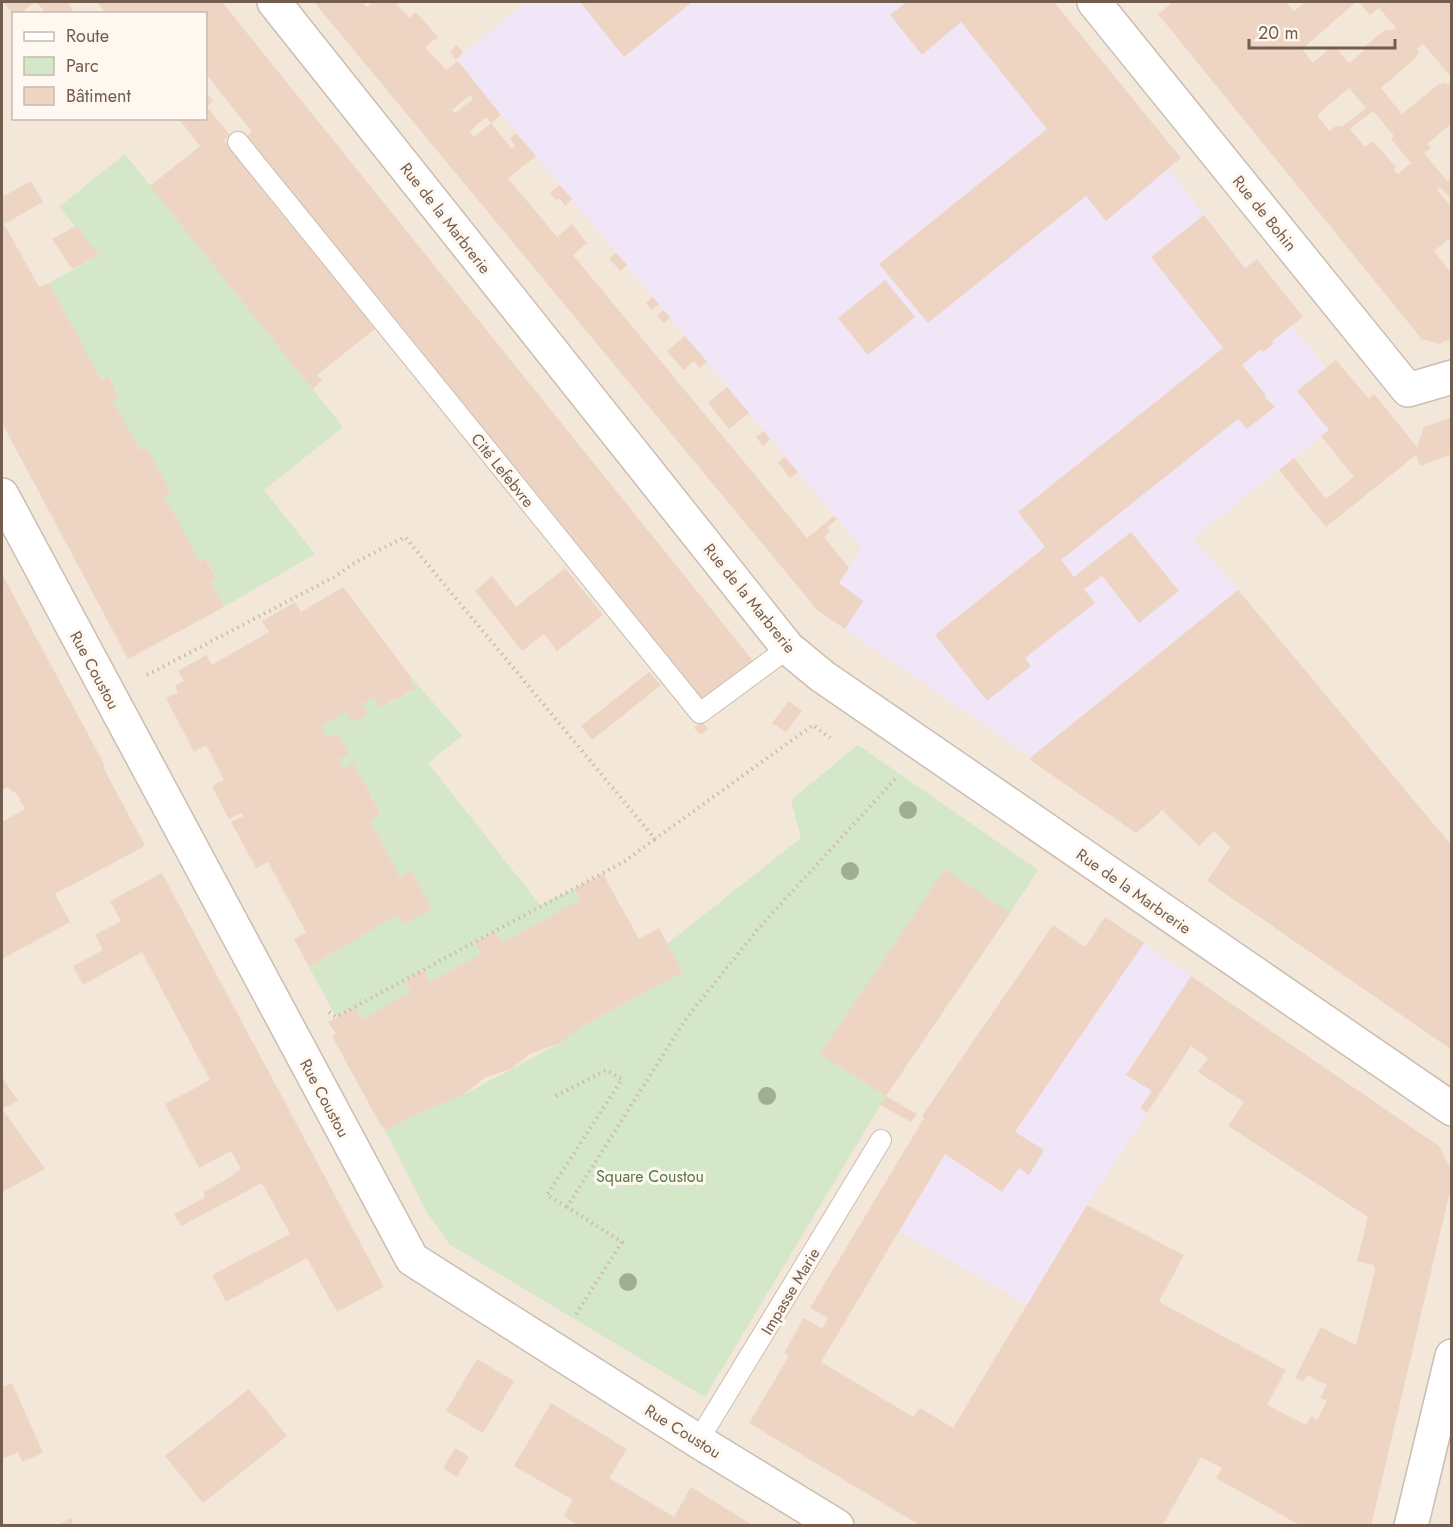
<svg xmlns="http://www.w3.org/2000/svg" width="1453" height="1527" font-family="Jost,sans-serif">
  <rect width="100%" height="100%" fill="#fbf4e9"/>
  <path fill="#f2e7d8" fill-rule="evenodd" d="M2 2H1451V1525H2ZM14 14H206V118H14Z"/>
  <g fill="#f1e6f7">
    <polygon points="525,2 1054,2 1181,158 1169,169 1204,215 1245,267 1257,259 1303,317 1292,326 1358,407 1193,538 1238,590 1031,757 818,611 862,549 456,60"/>
    <polygon points="1105,917 1223,998 1087,1205 1027,1305 899,1231 956,1137"/>
  </g>
  <g fill="#d4e8c9">
    <polygon points="125,154 343,427 264,490 315,554 224,607 211,583 217,579 207,559 200,562 164,496 171,492 147,448 141,451 112,400 119,396 108,376 101,380 49,283 99,255 59,207"/>
    <polygon points="412,678 462,736 428,763 540,905 574,889 580,900 501,943 495,932 475,942 481,954 430,982 424,970 405,980 411,992 362,1019 356,1007 336,1017 309,967 397,915 404,925 432,909 411,870 400,877 370,820 381,813 353,764 343,769 338,760 349,754 338,733 327,738 321,726 347,712 353,722 368,714 362,704 374,697 380,708 414,690 409,679"/>
    <polygon points="858,745 1038,870 1010,913 945,870 820,1054 886,1096 705,1397 449,1244 425,1209 385,1130 433,1107 463,1095 560,1043 581,1027 683,972 667,944 801,838 791,800"/>
  </g>
  <g fill="#eed5c3" fill-rule="evenodd">
    <polygon points="3,2 35,2 19,14 13,14"/>
    <polygon points="36,2 68,2 74,14 47,14"/>
    <polygon points="97,2 222,2 754,662 701,704 246,137 252,132 206,74 206,14 107,14"/>
    <path d="M314 2H362L367 7 374 2H395L409 18 416 12 438 37 425 47 446 70 458 61 501 115 491 123 486 117 470 131 474 137 491 123 512 149 515 146 510 138 516 133 536 156 508 178 557 237 572 224 587 243 573 255 807 538 834 516 837 519 827 528 830 532 824 537 849 568 839 583 863 601 845 629 818 611ZM470 95 473 99 455 113 452 110Z"/>
    <polygon points="580,2 692,2 624,57"/>
    <polygon points="907,2 1054,2 1181,158 1106,221 1086,196 928,323 879,264 1047,129 961,22 922,55 890,15"/>
    <path d="M1173 2H1286L1294 11 1306 2H1356L1302 49 1313 63 1334 45 1349 63 1365 50 1363 48 1385 30 1397 29 1379 8 1370 15 1359 2H1452V78L1423 44 1417 49 1419 52 1417 57 1381 88 1402 114 1439 84 1446 83 1447 85 1452 81V123L1427 144 1431 148 1424 153 1447 181 1452 178V200L1440 187 1437 190 1452 207V243L1448 239 1434 251 1452 274V339L1442 342 1441 344 1420 339V337L1158 14ZM1349 88 1366 108 1343 126H1336L1329 131 1317 115ZM1373 111 1394 136 1391 139 1411 163 1398 174 1394 170 1396 167 1373 141 1365 147 1350 129Z"/>
    <polygon points="457,45 463,53 456,60 450,51"/>
    <polygon points="206,91 213,101 207,107 230,135 224,140 375,329 317,375 322,381 312,389 150,186 200,146 178,118 206,118"/>
    <polygon points="31,181 43,202 4,224 39,287 49,283 101,380 108,376 119,397 112,400 141,451 147,448 171,492 164,496 200,562 206,559 217,579 211,583 224,607 128,659 2,423 2,197"/>
    <polygon points="560,185 572,199 565,206 559,198 556,200 550,193"/>
    <polygon points="1204,215 1245,268 1257,259 1303,317 1272,341 1274,344 1263,352 1261,349 1242,365 1265,394 1265,397 1275,407 1247,429 1238,419 1061,560 1074,577 1131,532 1179,591 1139,623 1102,576 1084,589 1095,603 1025,658 1031,666 987,701 935,635 1045,547 1018,512 1223,348 1151,257"/>
    <polygon points="76,226 99,255 72,269 52,239"/>
    <polygon points="616,253 627,265 620,271 609,258"/>
    <polygon points="885,280 915,317 868,355 838,318"/>
    <polygon points="653,297 659,304 652,310 646,303"/>
    <polygon points="664,310 670,318 664,323 657,316"/>
    <polygon points="685,336 707,362 700,368 694,361 683,370 667,351"/>
    <polygon points="1336,360 1369,399 1374,394 1417,447 1424,427 1452,417 1452,454 1420,466 1416,455 1326,527 1279,470 1294,458 1326,499 1354,477 1321,436 1329,430 1297,391"/>
    <polygon points="727,387 749,413 729,429 708,403"/>
    <polygon points="764,431 770,439 763,446 756,437"/>
    <polygon points="785,457 798,472 790,478 778,462"/>
    <polygon points="565,568 603,615 557,651 544,634 522,651 475,591 492,576 516,607"/>
    <polygon points="2,574 105,766 103,767 145,846 55,894 70,922 2,959 2,822 25,809 16,793 11,791 8,787 2,790"/>
    <polygon points="343,587 412,678 409,679 415,689 379,708 374,697 362,704 368,714 352,722 347,712 321,726 327,738 338,733 349,754 338,760 343,769 353,763 381,814 370,820 400,877 411,870 432,909 404,925 397,915 309,967 294,939 306,932 268,862 256,868 231,822 244,816 241,813 229,819 212,786 224,780 206,745 194,752 166,698 178,692 175,686 184,681 178,671 206,655 212,665 269,632 262,621 295,602 301,612"/>
    <polygon points="1238,590 1452,846 1452,1050 1207,881 1230,847 1214,831 1199,846 1163,811 1165,808 1159,812 1160,813 1136,833 1030,760 1030,758"/>
    <polygon points="649,672 661,685 592,740 581,726"/>
    <polygon points="789,701 802,711 786,732 772,723"/>
    <polygon points="702,721 708,729 701,735 694,728"/>
    <polygon points="945,869 1010,913 886,1096 917,1114 911,1122 880,1105 886,1096 820,1054"/>
    <polygon points="162,873 384,1287 337,1312 307,1258 226,1302 212,1275 290,1234 262,1183 181,1226 174,1214 204,1198 204,1192 234,1175 233,1174 241,1169 231,1151 199,1168 165,1104 210,1080 142,952 83,985 73,966 103,950 95,935 121,921 110,901"/>
    <polygon points="603,874 639,939 659,928 683,972 581,1027 560,1043 530,1054 511,1069 484,1078 463,1095 433,1107 385,1130 382,1125 381,1126 332,1036 336,1034 328,1022 356,1007 362,1019 411,992 405,980 424,970 430,982 481,954 475,942 495,932 501,943 580,900 574,889"/>
    <polygon points="1105,917 1144,943 1015,1132 1044,1150 1029,1175 1019,1168 1002,1192 945,1154 821,1362 913,1417 920,1408 953,1428 1087,1205 1184,1255 1159,1302 1286,1370 1267,1405 1306,1425 1311,1416 1317,1420 1327,1401 1320,1398 1327,1385 1307,1375 1303,1382 1295,1378 1321,1327 1356,1345 1375,1270 1373,1265 1357,1261 1368,1217 1228,1126 1244,1102 1198,1072 1208,1058 1191,1046 1147,1113 1140,1108 1152,1091 1126,1075 1191,976 1439,1146 1452,1171 1452,1183 1371,1526 1301,1526 1216,1478 1222,1468 1201,1457 1162,1526 921,1526 749,1423 789,1356 784,1353 804,1318 822,1329 828,1318 810,1308 924,1118 922,1116 1053,925 1085,947"/>
    <polygon points="2,1077 18,1101 2,1109 45,1169 2,1192"/>
    <polygon points="477,1359 514,1381 483,1433 446,1411"/>
    <polygon points="12,1383 43,1453 22,1462 18,1452 2,1459 2,1387"/>
    <polygon points="249,1389 287,1436 203,1503 165,1456"/>
    <polygon points="551,1403 627,1449 609,1478 674,1517 691,1487 754,1526 579,1526 564,1516 573,1500 514,1466"/>
    <polygon points="455,1448 469,1457 457,1477 443,1468"/>
    <polygon points="71,1518 74,1526 56,1526 62,1523"/>
  </g>
  <g fill="none" stroke-linecap="round" stroke-linejoin="round">
    <g stroke="#ccbdb0" stroke-width="22">
      <g id="service">
        <polyline points="238,142 700,713 788,648"/>
        <polyline points="698,1441 881,1140"/>
      </g>
    </g>
    <g stroke="#ccbdb0" stroke-width="36">
      <g id="minor">
        <polyline points="274,2 788,648 822,676 1452,1109"/>
        <polyline points="1094,2 1408,390 1452,377"/>
        <polyline points="2,495 412,1259 698,1441 837,1526"/>
        <polyline points="1411,1526 1452,1356"/>
      </g>
    </g>
    <g stroke="#d3b9a6" stroke-width="4" stroke-dasharray="1.5 4.5" stroke-linecap="butt">
      <polyline points="147,675 334,577 356,562 405,537 655,839 813,725 830,738"/>
      <polyline points="329,1012 336,1017 625,861 655,839"/>
      <polyline points="556,1096 606,1070 622,1079 547,1195 567,1207"/>
      <polyline points="576,1314 622,1242 567,1207 685,1020 757,930 895,779"/>
    </g>
    <use href="#service" stroke="#fff" stroke-width="20"/>
    <use href="#minor" stroke="#fff" stroke-width="33"/>
  </g>
  <g fill="#9fb090">
    <circle cx="908" cy="810" r="9"/>
    <circle cx="850" cy="871" r="9"/>
    <circle cx="767" cy="1096" r="9"/>
    <circle cx="628" cy="1282" r="9"/>
  </g>
  <g text-anchor="middle" stroke-width="6" stroke-linejoin="round" paint-order="stroke">
    <g font-size="16" fill="#735d4f" stroke="#fef8f0">
      <text transform="translate(1265 213) rotate(51)" y="6">Rue de Bohin</text>
      <text transform="translate(446 218) rotate(52)" y="6">Rue de la Marbrerie</text>
      <text transform="translate(503 470) rotate(51)" y="6">Cité Lefebvre</text>
      <text transform="translate(750 598) rotate(51)" y="6">Rue de la Marbrerie</text>
      <text transform="translate(95 670) rotate(62)" y="6">Rue Coustou</text>
      <text transform="translate(1134 891) rotate(35)" y="6">Rue de la Marbrerie</text>
      <text transform="translate(325 1098) rotate(62)" y="6">Rue Coustou</text>
      <text transform="translate(790 1291) rotate(-59)" y="6">Impasse Marie</text>
      <text transform="translate(683 1431) rotate(32)" y="6">Rue Coustou</text>
    </g>
    <g font-size="16" fill="#547848" stroke="#fef8f0">
      <text x="650" y="1182">Square Coustou</text>
    </g>
  </g>
  <rect width="1453" height="1527" fill="none" stroke="#735d4f" stroke-width="6"/>
  <rect x="12" y="12" width="195" height="108" fill="#fef8f0" stroke="#c6bab0" stroke-width="1.5"/>
  <rect x="24" y="32" width="30" height="9" fill="#ffffff" stroke="#c6bab0" stroke-width="1.5"/>
  <text x="66" y="42" font-size="18" fill="#735d4f">Route</text>
  <rect x="24" y="57" width="30" height="18" fill="#d4e8c9" stroke="#c6bab0" stroke-width="1.5"/>
  <text x="66" y="72" font-size="18" fill="#735d4f">Parc</text>
  <rect x="24" y="87" width="30" height="18" fill="#eed5c3" stroke="#c6bab0" stroke-width="1.5"/>
  <text x="66" y="102" font-size="18" fill="#735d4f">Bâtiment</text>
  <path d="M1249 39v9h146v-9" fill="none" stroke="#735d4f" stroke-width="3"/>
  <text x="1258" y="39" font-size="18" fill="#735d4f" stroke="#fef8f0" stroke-width="4.5" paint-order="stroke">20 m</text>
</svg>
